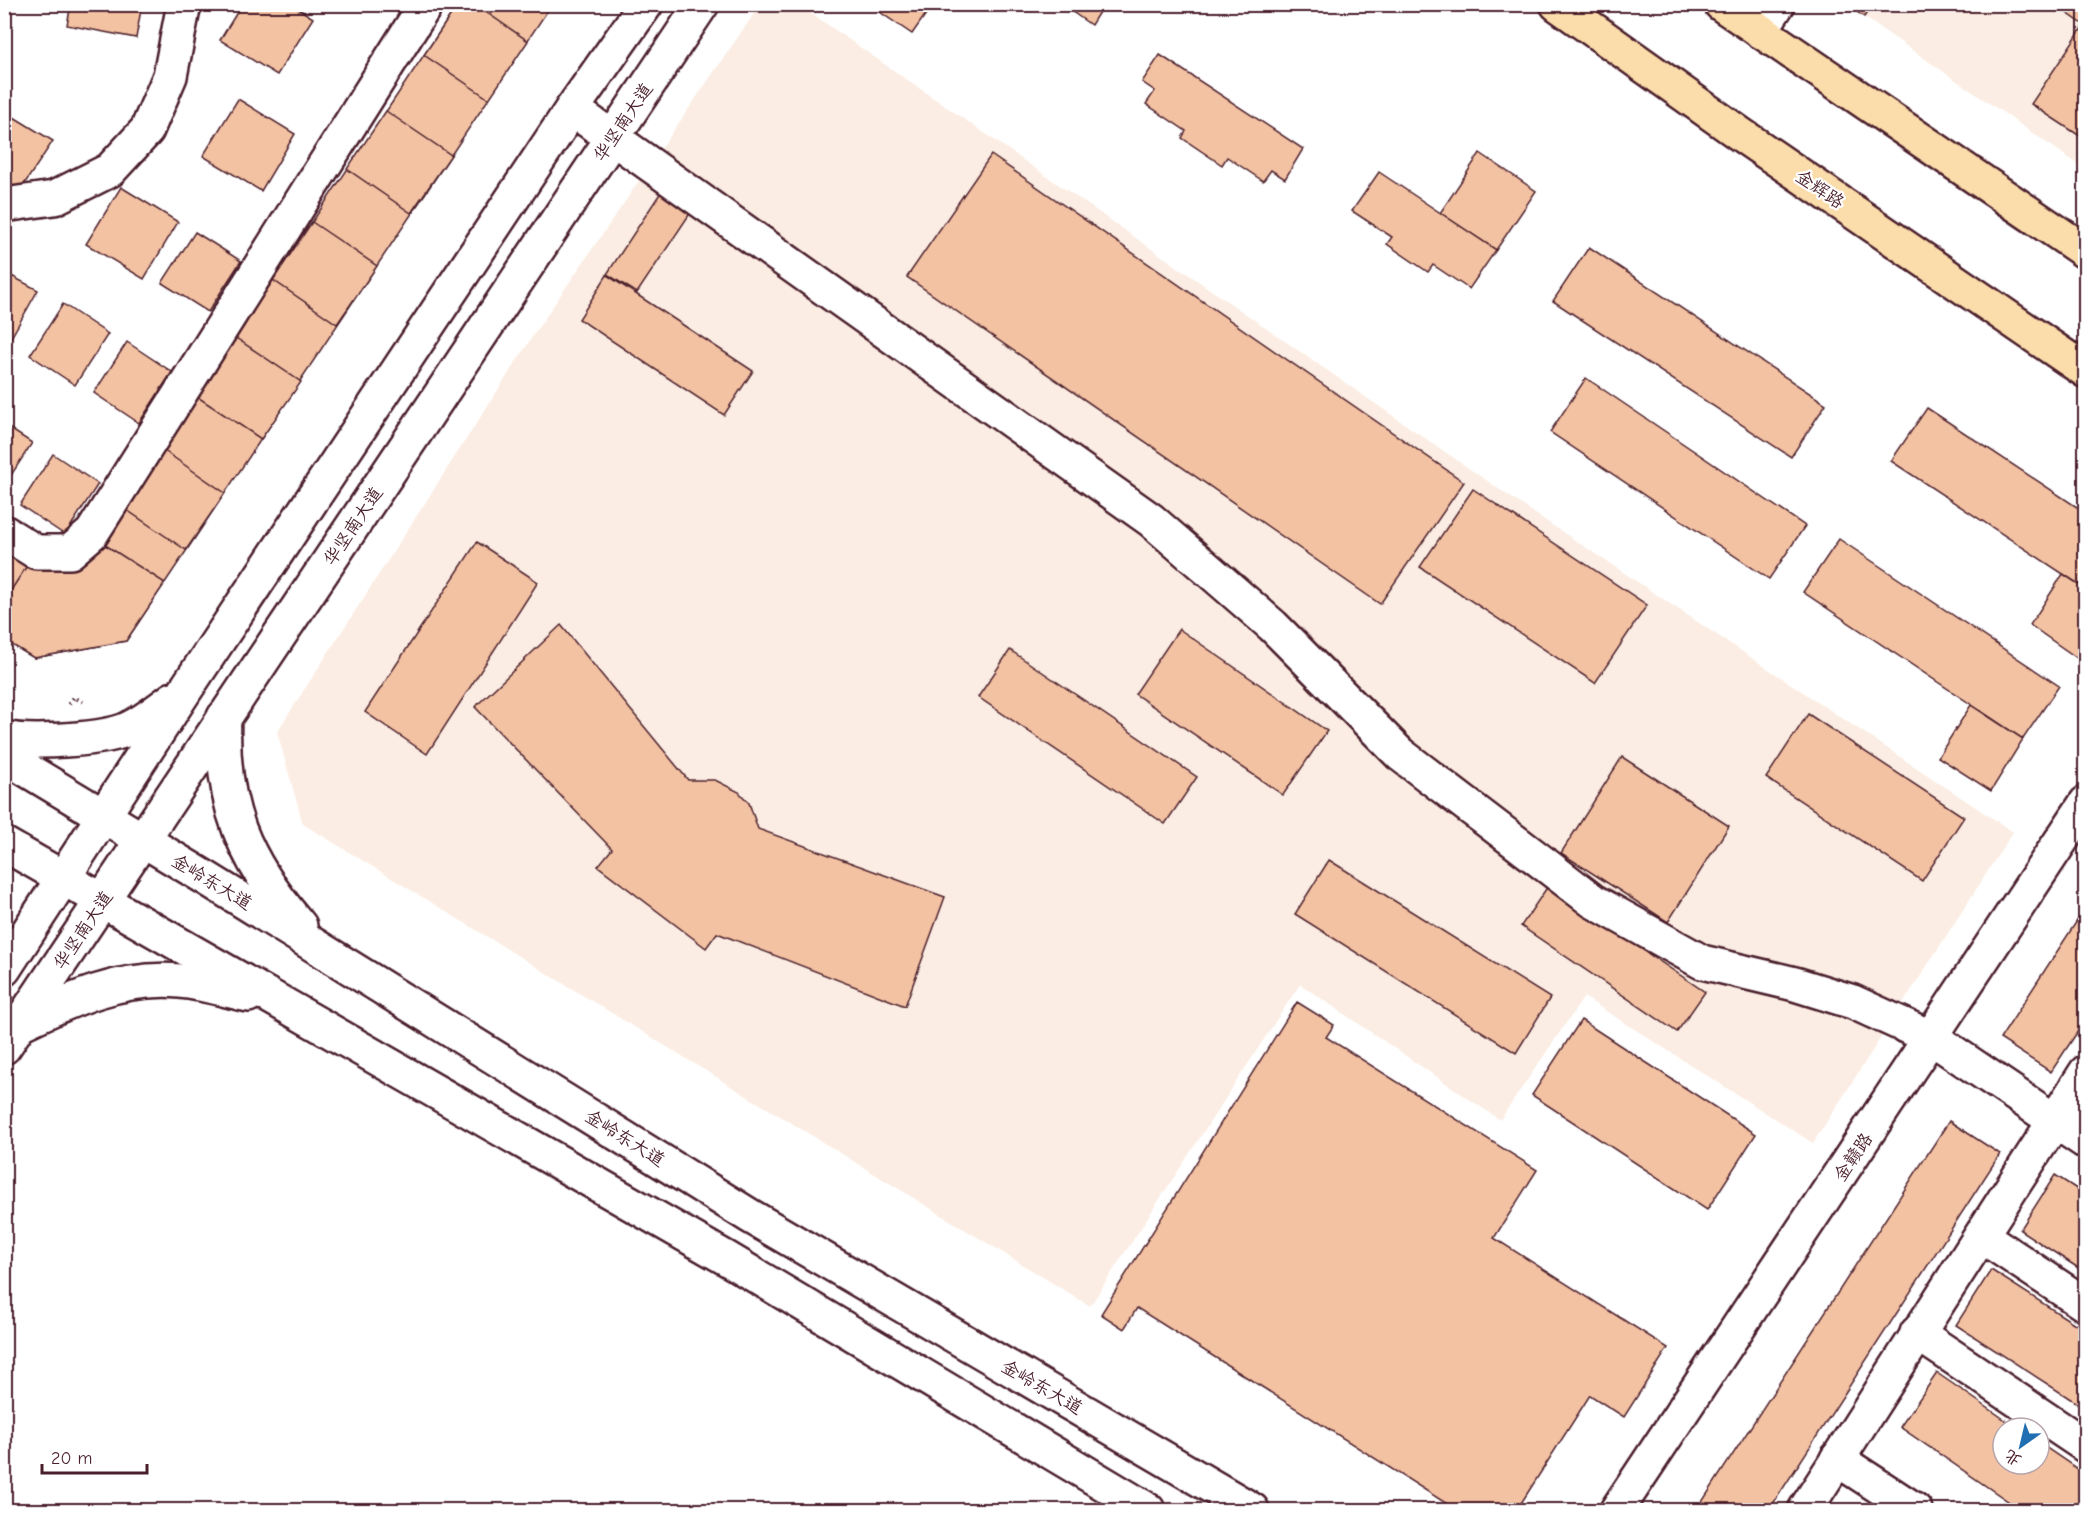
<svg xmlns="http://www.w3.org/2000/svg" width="2090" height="1515" font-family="'Comic Neue','LXGW WenKai TC',sans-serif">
  <rect width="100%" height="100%" fill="#fff"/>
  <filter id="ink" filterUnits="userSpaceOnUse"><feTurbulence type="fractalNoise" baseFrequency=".0167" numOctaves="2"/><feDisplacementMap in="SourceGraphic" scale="12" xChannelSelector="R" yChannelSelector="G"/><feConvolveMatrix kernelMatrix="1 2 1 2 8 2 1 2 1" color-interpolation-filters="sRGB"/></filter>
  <g filter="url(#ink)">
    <g fill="#fbede3">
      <polygon points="760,5 799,5 1516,501 2013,832 1813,1143 1584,997 1500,1120 1300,984 1090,1306 303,824 277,732 540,325"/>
      <polygon points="1846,5 2085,5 2085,169 1864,17"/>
    </g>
    <g fill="#f3c2a3" stroke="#4a1f2b" stroke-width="1.5">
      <polygon points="71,4 142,4 136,38 67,25"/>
      <polygon points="242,4 291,4 313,18 277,75 220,40"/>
      <polygon points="458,4 552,4 126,641 34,658 4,640 4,545 88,557"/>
      <polygon points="458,4 474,4 528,41 489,99 424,55"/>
      <polygon points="868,4 933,4 912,34"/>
      <polygon points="1061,4 1104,4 1091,25"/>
      <polygon points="1846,4 1873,4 1864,17"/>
      <polygon points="2054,4 2086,4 2086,140 2031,104 2084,25"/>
      <polygon points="1160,55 1303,149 1285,179 1271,170 1263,181 1227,157 1222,165 1182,138 1186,131 1146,104 1155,91 1142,82"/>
      <polygon points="238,99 295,134 261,191 203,156"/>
      <polygon points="4,111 53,141 19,192 4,183"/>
      <polygon points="386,111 451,155 411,213 347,169"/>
      <polygon points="1480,153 1536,191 1496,250 1440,213"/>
      <polygon points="991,155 1464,482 1380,604 907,277"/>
      <polygon points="1379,172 1496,250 1469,289 1433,265 1428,272 1387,244 1392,237 1352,211"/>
      <polygon points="121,187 178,222 144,279 86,244"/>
      <polygon points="663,189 693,209 637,293 607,274"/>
      <polygon points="312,222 377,266 337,324 273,280"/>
      <polygon points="195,232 241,261 208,312 162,283"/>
      <polygon points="1589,247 1826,404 1791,457 1553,301"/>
      <polygon points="4,272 38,290 8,343 4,341"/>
      <polygon points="607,275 753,371 724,415 579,319"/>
      <polygon points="63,304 108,334 75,385 30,355"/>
      <polygon points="236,338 301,382 261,439 196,396"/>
      <polygon points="127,342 172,372 139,423 94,393"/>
      <polygon points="1586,378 1805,526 1769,579 1550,432"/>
      <polygon points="1927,408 2086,513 2086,589 1891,461"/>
      <polygon points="4,425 32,443 4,486"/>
      <polygon points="160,448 225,493 186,550 121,506"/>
      <polygon points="53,454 98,484 65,535 20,505"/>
      <polygon points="1473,489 1647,605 1595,683 1420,567"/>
      <polygon points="1839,539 2059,686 2023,739 1803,592"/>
      <polygon points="99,541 165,583 126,641 34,658 4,640 4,601 30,561"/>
      <polygon points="477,542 538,582 427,754 365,712"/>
      <polygon points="2063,574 2086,589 2086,645 2077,658 2030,625"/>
      <polygon points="561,625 688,780 715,780 739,792 749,803 758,829 945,897 905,1006 717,933 706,948 598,866 612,849 475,707"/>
      <polygon points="1179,629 1327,731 1283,795 1135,694"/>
      <polygon points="1010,650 1197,777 1165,824 978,697"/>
      <polygon points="1971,705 2023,739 1991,791 1938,757"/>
      <polygon points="1808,714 1964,817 1922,881 1766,778"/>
      <polygon points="1622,757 1729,826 1668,922 1561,853"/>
      <polygon points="1329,860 1550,998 1516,1053 1295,914"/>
      <polygon points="1548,886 1705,992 1677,1032 1521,926"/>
      <polygon points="2086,907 2086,1019 2051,1072 2000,1039"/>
      <polygon points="1297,1002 1334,1025 1326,1037 1537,1170 1494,1238 1668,1348 1624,1417 1590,1395 1518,1508 1455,1509 1137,1308 1124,1329 1101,1314"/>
      <polygon points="1581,1020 1756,1134 1707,1210 1532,1095"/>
      <polygon points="1949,1121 2000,1154 1769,1510 1707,1510 1700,1505"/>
      <polygon points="2055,1175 2086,1195 2086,1273 2020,1230"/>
      <polygon points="1991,1270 2086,1331 2086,1409 1956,1325"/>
      <polygon points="1937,1373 2017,1428 2003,1428 2003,1464 2039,1464 2039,1443 2086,1475 2086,1510 2021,1510 1900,1427"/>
      <polygon points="1851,1504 1860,1510 1847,1510"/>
    </g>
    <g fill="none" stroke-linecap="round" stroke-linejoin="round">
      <g stroke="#4a1f2b" stroke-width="38">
        <g id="street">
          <polyline points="1760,31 1778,4"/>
          <polyline points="572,109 1151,520 1273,626 1400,754 1593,901 1702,962 1795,984 1853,1002 1932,1038 2086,1142"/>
          <polyline points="4,205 54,198 110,170 147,130 170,76 184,4"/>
          <polyline points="4,532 36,552 70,552 92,533 426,4"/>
          <polyline points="1982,1236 2086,1305"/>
          <polyline points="1917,1333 2086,1446"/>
          <polyline points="1837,1459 1915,1510"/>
          <polyline points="1805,1510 2086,1072"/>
        </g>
      </g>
      <g stroke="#4a1f2b" stroke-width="38">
        <g id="secondary">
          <path d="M224 717C220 805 244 860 300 926"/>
          <path d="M4 738C30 744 107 740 130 728 145 721 159 709 173 699"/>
          <polyline points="4,756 206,878 750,1216 1252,1510"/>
          <polyline points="4,844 726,1258 1148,1510"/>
          <polyline points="4,969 184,692 572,109 646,4"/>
          <path d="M20 1024C72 999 121 976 180 981 202 983 226 990 248 995"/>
          <polyline points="4,1047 702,4"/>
          <polyline points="1617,1510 2086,803"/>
        </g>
      </g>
      <g stroke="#4a1f2b" stroke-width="38">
        <g id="primary">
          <polyline points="1557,4 1740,134 2086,371"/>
          <polyline points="1721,4 2086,252"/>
        </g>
      </g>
      <polyline stroke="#4a1f2b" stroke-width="4" stroke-dasharray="1.5 4.5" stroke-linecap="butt" points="69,704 74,697 83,702"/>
      <use href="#street" stroke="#fff" stroke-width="33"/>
      <use href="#secondary" stroke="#fff" stroke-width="33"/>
      <use href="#primary" stroke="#fbddab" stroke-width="33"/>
    </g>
  </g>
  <g text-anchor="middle" stroke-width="4.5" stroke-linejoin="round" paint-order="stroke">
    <g font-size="18" fill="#4a1f2b" stroke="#fff">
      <text transform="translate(623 122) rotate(-56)" y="6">华坚南大道</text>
      <text transform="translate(1820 189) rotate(34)" y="6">金辉路</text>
      <text transform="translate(353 526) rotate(-56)" y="6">华坚南大道</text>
      <text transform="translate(212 882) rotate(31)" y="6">金岭东大道</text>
      <text transform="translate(83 930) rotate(-56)" y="6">华坚南大道</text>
      <text transform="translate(625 1138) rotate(32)" y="6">金岭东大道</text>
      <text transform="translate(1853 1157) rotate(-56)" y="6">金赣路</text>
      <text transform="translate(1042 1387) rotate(30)" y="6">金岭东大道</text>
    </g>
  </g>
  <rect width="2090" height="1515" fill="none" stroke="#fff" stroke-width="24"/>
  <rect x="12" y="12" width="2066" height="1491" fill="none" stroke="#4a1f2b" stroke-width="2" filter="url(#ink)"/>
  <g transform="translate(2021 1446) rotate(214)"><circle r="28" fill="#ffffff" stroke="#b7a5aa" stroke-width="1.5"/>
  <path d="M0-4.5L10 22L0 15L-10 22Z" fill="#1f6fb2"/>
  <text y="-9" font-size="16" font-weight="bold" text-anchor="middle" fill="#4a1f2b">北</text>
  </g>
  <path d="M42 1464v9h105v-9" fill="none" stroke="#4a1f2b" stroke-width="3"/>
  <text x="51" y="1464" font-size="18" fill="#4a1f2b" stroke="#ffffff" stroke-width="4.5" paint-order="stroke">20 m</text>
</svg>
